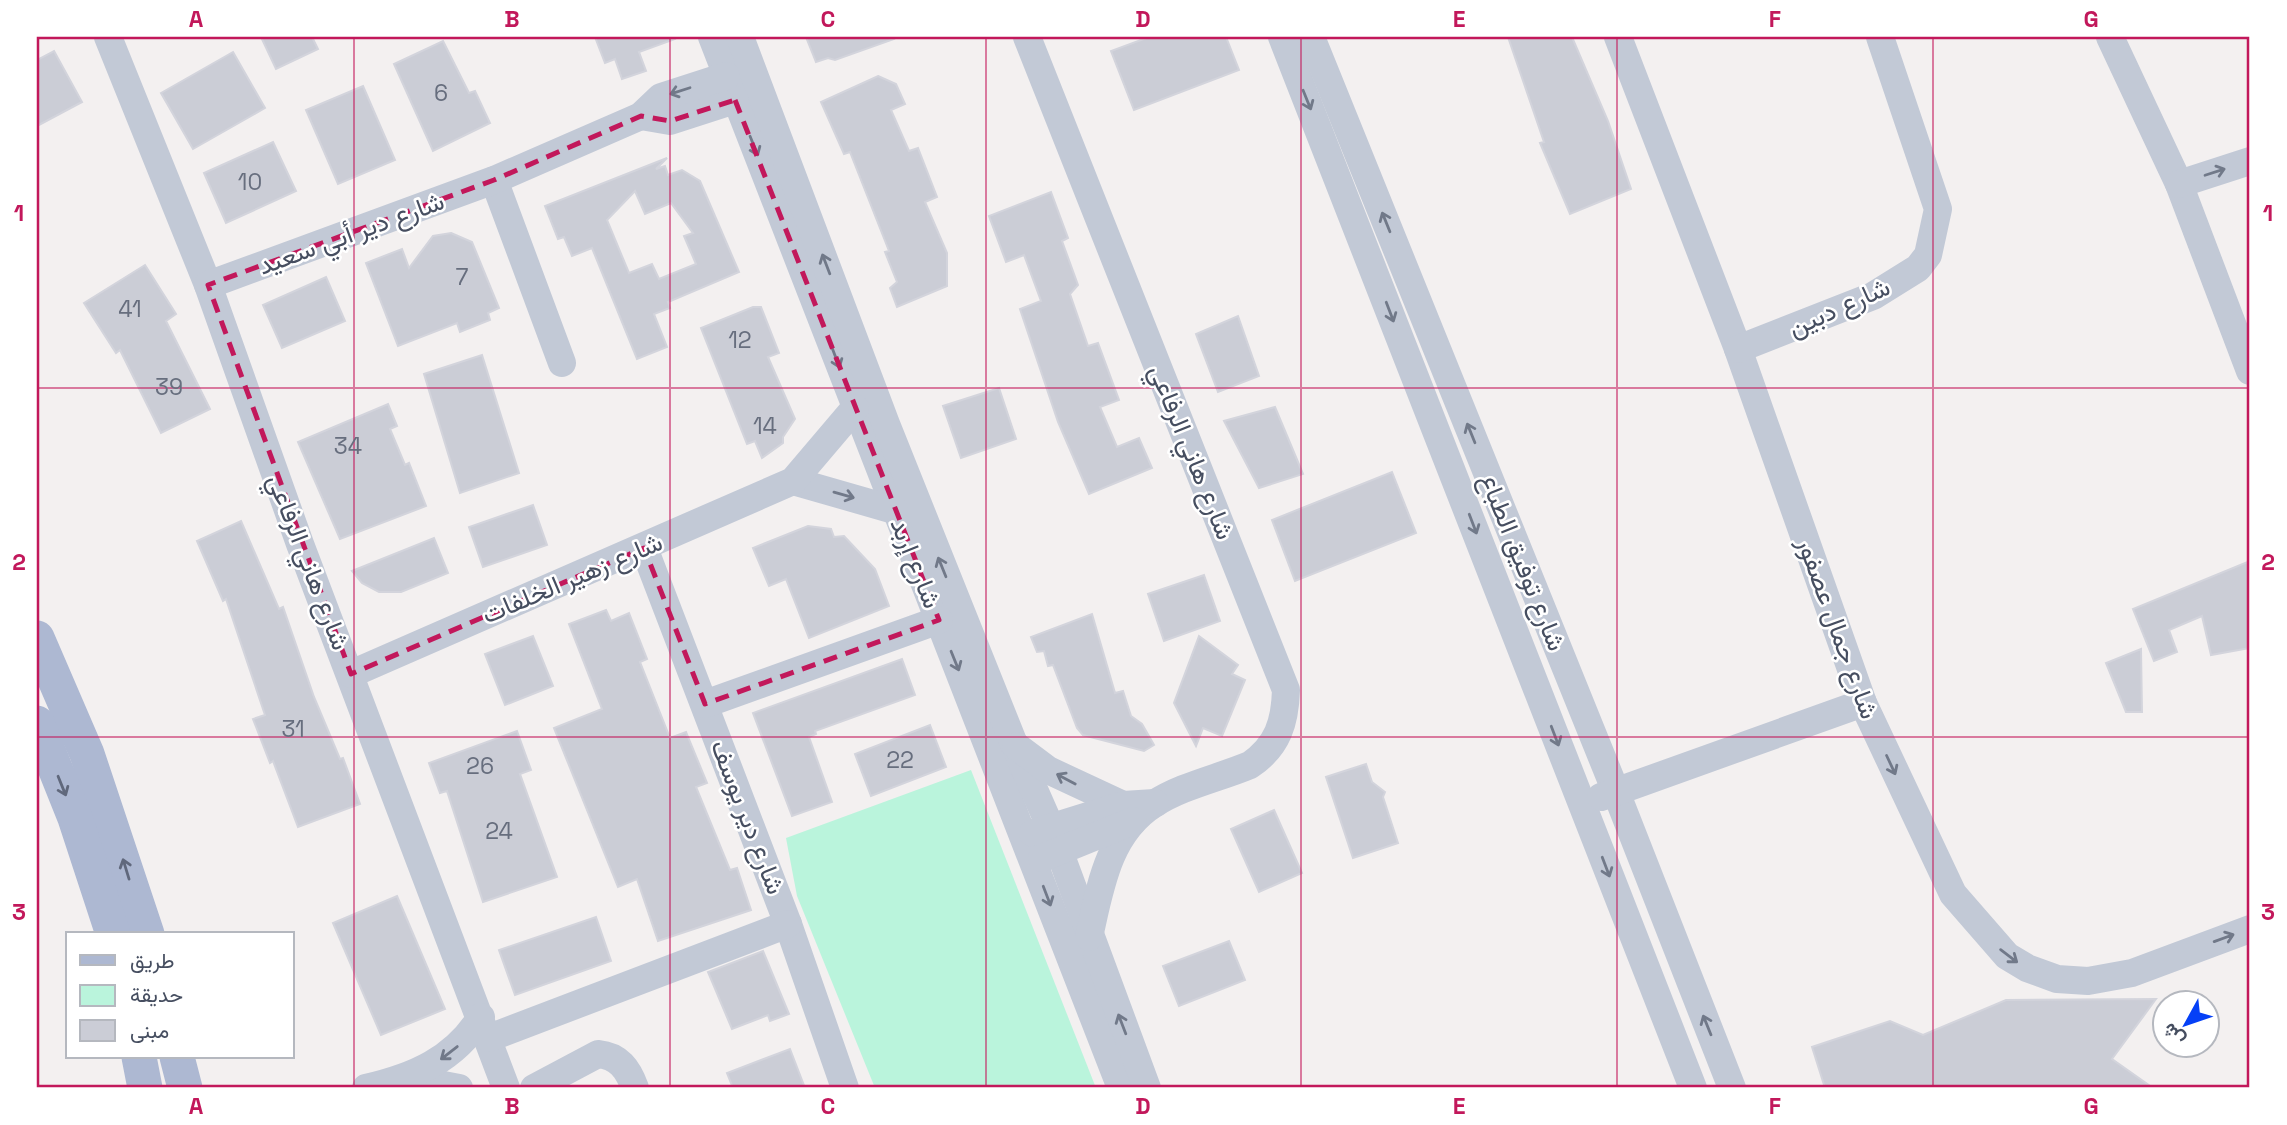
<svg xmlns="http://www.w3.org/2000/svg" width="2287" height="1125" font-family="'Space Grotesk',Vazirmatn,sans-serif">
  <rect width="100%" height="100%" fill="#f3f0f0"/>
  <polygon fill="#baf4dc" points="971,770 1096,1088 875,1088 797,896 786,838"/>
  <g fill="#cbcdd6" stroke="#d3d4dc" stroke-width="2" fill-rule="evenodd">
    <polygon points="261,37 312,37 318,49 276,69"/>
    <polygon points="595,37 674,37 675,39 639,52 646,71 622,79 615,59 605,63"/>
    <polygon points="806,37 893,37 894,39 835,60 828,58 816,62"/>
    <polygon points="1149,37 1226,37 1239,70 1134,110 1111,51"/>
    <polygon points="1508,37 1572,37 1608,121 1631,189 1570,214 1540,143 1544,142"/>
    <polygon points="443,41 469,93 475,91 490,123 433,151 394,64"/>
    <polygon points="54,51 82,102 37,126 37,60"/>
    <polygon points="233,52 265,108 193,149 161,93"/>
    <polygon points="878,76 896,84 905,104 891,110 909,151 918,148 937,197 925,202 947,253 947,286 897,307 890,288 897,282 885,252 889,251 850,152 844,154 821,102"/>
    <polygon points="363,86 395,160 338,184 306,110"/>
    <polygon points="273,142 296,191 226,223 204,173"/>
    <path d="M667 158 656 169 665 166 668 175 682 170 700 181 739 272 668 302 670 308 654 314 667 347 637 359 592 248 572 256 564 237 558 239 545 206ZM635 191 645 214 671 203 693 233 684 236 696 264 659 279 652 264 629 273 607 220Z"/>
    <polygon points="1051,192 1068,238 1062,241 1078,285 1070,294 1088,346 1098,343 1119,400 1100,407 1117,447 1139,438 1152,468 1089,494 1058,422 1020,309 1041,301 1024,255 1006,262 989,216"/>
    <polygon points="451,233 472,242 499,308 488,313 490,320 460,332 457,323 398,346 366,263 402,249 409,268 433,236"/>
    <polygon points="145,265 176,314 166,321 210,409 161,433 120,350 116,353 84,303"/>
    <polygon points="326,277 345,321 282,348 263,305"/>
    <polygon points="753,307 761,307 779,353 768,357 795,419 783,437 783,443 762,458 755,441 747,444 701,328"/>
    <polygon points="1238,316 1259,376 1218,392 1196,334"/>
    <polygon points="482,355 519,473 460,493 424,374"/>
    <polygon points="999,388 1016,439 961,458 943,406"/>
    <polygon points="388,404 397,426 390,429 405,465 409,463 426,506 340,539 298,442"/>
    <polygon points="1275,407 1303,474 1259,488 1224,421"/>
    <polygon points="1392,472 1416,533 1295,581 1272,520"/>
    <polygon points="533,505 547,545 483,567 469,527"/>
    <polygon points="241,521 279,609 283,607 314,697 340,759 343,758 360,804 298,827 273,761 270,763 253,719 265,715 226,599 223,601 197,541"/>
    <polygon points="808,526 831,529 834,537 844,536 875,569 889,606 809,638 786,579 769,586 753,548"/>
    <polygon points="434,538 448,573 401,592 379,592 362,583 352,571"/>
    <polygon points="2250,561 2250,648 2211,655 2202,616 2169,630 2177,652 2154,661 2133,609"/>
    <polygon points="1204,575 1220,621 1164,641 1148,594"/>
    <polygon points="606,610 611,621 629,613 647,659 640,662 670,738 686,732 707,783 696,787 730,870 737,868 751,910 658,941 637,879 618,887 554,728 602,709 569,624"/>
    <polygon points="1092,614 1115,693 1123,691 1131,716 1142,724 1154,745 1144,751 1083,735 1077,728 1053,665 1048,666 1044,651 1037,652 1031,637"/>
    <polygon points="533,636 553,686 505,705 485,654"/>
    <polygon points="1199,636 1238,665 1232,674 1245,680 1222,736 1203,728 1196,746 1174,703"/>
    <polygon points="2141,649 2142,712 2126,712 2106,663"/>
    <polygon points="902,659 915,695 815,731 816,734 809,737 832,802 792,816 753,713"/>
    <polygon points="930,725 946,767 871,796 855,754"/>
    <polygon points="517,731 531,770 520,774 557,877 483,902 447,791 440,793 429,763"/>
    <polygon points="1366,764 1372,782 1385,792 1383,797 1398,843 1353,858 1326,777"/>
    <polygon points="1274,810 1302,873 1259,892 1231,829"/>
    <polygon points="397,896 445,1009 381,1035 333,923"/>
    <polygon points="596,917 611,961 515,995 499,950"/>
    <polygon points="1229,941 1245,980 1179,1006 1163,966"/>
    <polygon points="763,951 789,1014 770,1021 768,1015 732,1029 708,972"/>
    <polygon points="2156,999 2112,1059 2153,1088 1825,1088 1812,1047 1890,1021 1923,1035 2006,1000"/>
    <polygon points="790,1049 805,1088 733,1088 727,1073"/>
  </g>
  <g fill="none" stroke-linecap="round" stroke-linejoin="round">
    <g stroke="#c2c9d6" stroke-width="28">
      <polyline points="108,37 208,285 300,544 506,1088"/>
      <polyline points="712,37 1121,1088"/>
      <polyline points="740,37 886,424 1014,744 1050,826 1147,1088"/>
      <path d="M1027 37 1286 690C1285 722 1278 746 1250 765 1219 778 1181 786 1154 804 1108 833 1100 888 1089 937"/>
      <polyline points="1282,37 1693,1088"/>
      <polyline points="1311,37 1616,792 1732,1088"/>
      <polyline points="1618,37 1738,349 1863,703 1953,894 2007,956 2027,968 2057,979 2088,981 2132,973 2250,929"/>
      <polyline points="2110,37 2179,184 2250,371"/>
      <polyline points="641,116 670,121 735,100"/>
      <polyline points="494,180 562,363"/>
      <polyline points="2179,184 2250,161"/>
      <polyline points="208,285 494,180 641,116 661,97 726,76"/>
      <polyline points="1738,349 1873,296 1918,268 1928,255 1938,209 1880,37"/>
      <polyline points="793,481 894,510"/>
      <polyline points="644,548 788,924 845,1088"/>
      <polyline points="351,674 793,481 855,408"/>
      <polyline points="705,704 939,620"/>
      <polyline points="1016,746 1048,770 1123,805"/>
      <polyline points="1601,797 1863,703"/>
      <polyline points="1033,833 1123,805 1155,803"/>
      <polyline points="1042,858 1133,821"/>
      <polyline points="489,1038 788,924"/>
      <polyline points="407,1078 459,1088"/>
      <path d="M366 1088C414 1077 454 1060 481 1017"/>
      <path d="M534 1088 598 1054C619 1056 628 1069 635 1088"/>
    </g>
    <g stroke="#adb8d2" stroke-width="35">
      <polyline points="37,638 87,754 147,934"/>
      <polyline points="37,723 75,818 113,934"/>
      <polyline points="139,1057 145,1088"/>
      <polyline points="177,1057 185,1088"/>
    </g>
  </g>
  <defs><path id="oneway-shaft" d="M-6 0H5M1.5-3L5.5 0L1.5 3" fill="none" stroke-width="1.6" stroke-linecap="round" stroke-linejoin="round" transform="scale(1.75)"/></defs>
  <g stroke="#717989">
    <use href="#oneway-shaft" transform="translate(680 91) rotate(162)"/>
    <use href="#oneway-shaft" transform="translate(1307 100) rotate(68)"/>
    <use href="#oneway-shaft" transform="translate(754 146) rotate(68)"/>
    <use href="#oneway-shaft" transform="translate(2215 172) rotate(-18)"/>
    <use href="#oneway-shaft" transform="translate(1386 222) rotate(-112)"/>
    <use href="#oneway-shaft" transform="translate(826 264) rotate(-111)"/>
    <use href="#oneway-shaft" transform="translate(1390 312) rotate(69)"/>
    <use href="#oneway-shaft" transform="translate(836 358) rotate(69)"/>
    <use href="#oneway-shaft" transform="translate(1471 433) rotate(-112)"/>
    <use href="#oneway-shaft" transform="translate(844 495) rotate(16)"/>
    <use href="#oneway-shaft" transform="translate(1473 524) rotate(69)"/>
    <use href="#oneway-shaft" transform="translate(942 567) rotate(-112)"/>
    <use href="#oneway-shaft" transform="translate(955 661) rotate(68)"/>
    <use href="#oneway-shaft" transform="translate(1555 736) rotate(69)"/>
    <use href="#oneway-shaft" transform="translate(1891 765) rotate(65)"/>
    <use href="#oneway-shaft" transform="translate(1066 779) rotate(-152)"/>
    <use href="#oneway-shaft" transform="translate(1606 867) rotate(69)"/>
    <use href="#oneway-shaft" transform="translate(1047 896) rotate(69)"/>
    <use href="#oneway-shaft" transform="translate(2224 938) rotate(-20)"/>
    <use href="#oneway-shaft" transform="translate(2009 956) rotate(37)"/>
    <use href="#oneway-shaft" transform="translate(1122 1024) rotate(-111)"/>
    <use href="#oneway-shaft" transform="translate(1707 1025) rotate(-112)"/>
    <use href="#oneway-shaft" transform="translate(449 1053) rotate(142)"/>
  </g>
  <g stroke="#60687c">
    <use href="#oneway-shaft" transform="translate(62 786) rotate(68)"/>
    <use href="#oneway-shaft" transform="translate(126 869) rotate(-107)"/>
  </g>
  <path fill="none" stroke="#c2185b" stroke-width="5" stroke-dasharray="14 9" stroke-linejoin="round" d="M735 100 939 620 705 704 644 548 351 674 208 285 494 180 641 116 670 121Z"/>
  <path fill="none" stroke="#c2185b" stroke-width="2" stroke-opacity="0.55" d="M354 37V1088M670 37V1088M986 37V1088M1301 37V1088M1617 37V1088M1933 37V1088M37 388H2250M37 737H2250"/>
  <g text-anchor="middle" stroke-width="5" stroke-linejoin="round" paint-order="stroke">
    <g font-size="23" fill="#676e7e">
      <text x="441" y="101">6</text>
      <text x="250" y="190">10</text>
      <text x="462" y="285">7</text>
      <text x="130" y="317">41</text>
      <text x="740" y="348">12</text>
      <text x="169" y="395">39</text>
      <text x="765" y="434">14</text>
      <text x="348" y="454">34</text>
      <text x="293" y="737">31</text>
      <text x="900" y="768">22</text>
      <text x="480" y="774">26</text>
      <text x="499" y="839">24</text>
    </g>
    <g font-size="26" fill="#464e60" stroke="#fff">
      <text transform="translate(351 233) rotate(-20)" y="9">شارع دير أبي سعيد</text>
      <text transform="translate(1839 307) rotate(-24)" y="9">شارع دبين</text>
      <text transform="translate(1192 452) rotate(68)" y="9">شارع هاني الرفاعي</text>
      <text transform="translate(309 562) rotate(69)" y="9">شارع هاني الرفاعي</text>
      <text transform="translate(1523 562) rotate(68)" y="9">شارع توفيق الطباع</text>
      <text transform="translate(916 563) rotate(68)" y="9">شارع إربد</text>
      <text transform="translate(572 578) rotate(-23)" y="9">شارع زهير الخلفات</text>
      <text transform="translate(1838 628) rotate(70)" y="9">شارع جمال عصفور</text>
      <text transform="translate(748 817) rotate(69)" y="9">شارع دير يوسف</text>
    </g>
  </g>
  <rect width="2287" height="1125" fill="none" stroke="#ffffff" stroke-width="77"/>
  <rect x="66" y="932" width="228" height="126" fill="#ffffff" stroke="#b5b8bf" stroke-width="2"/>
  <rect x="80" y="955" width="35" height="10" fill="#adb8d2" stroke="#b5b8bf" stroke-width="2"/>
  <text x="130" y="968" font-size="21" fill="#464e60">طريق</text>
  <rect x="80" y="985" width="35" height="21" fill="#baf4dc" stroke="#b5b8bf" stroke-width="2"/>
  <text x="130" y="1002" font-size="21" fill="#464e60">حديقة</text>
  <rect x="80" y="1020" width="35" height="21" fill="#cbcdd6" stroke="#b5b8bf" stroke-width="2"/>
  <text x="130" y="1038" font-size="21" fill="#464e60">مبنى</text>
  <g transform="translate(2186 1024) rotate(230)"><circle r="33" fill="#ffffff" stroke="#b5b8bf" stroke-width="2"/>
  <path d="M0-5L12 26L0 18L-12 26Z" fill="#0540f7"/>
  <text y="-10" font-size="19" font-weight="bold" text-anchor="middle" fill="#464e60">ش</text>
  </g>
  <rect x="38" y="38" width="2210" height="1048" fill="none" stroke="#c2185b" stroke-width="2.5"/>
  <g font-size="23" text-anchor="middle" font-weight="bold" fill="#c2185b">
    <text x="196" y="27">A</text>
    <text x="512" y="27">B</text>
    <text x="828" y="27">C</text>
    <text x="1143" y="27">D</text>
    <text x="1459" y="27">E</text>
    <text x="1775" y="27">F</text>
    <text x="2091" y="27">G</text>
    <text x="19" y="221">1</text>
    <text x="2268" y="221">1</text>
    <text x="19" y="570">2</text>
    <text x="2268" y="570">2</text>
    <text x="19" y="920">3</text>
    <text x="2268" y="920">3</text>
    <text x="196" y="1114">A</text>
    <text x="512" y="1114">B</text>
    <text x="828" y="1114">C</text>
    <text x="1143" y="1114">D</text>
    <text x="1459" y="1114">E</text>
    <text x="1775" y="1114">F</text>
    <text x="2091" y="1114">G</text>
  </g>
</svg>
